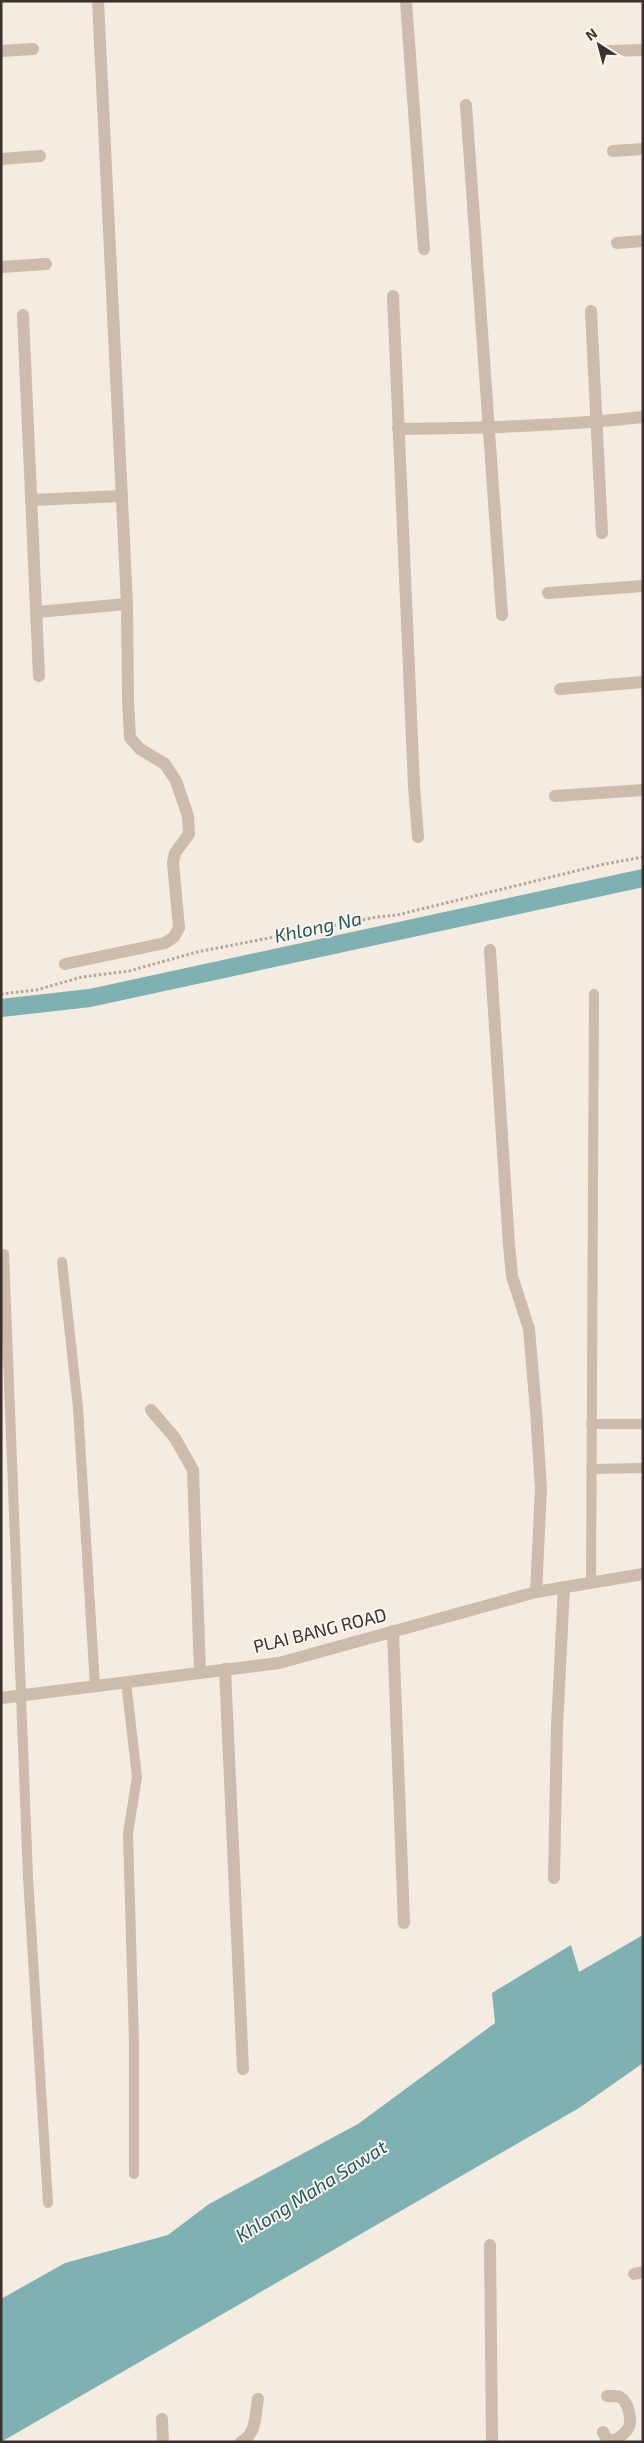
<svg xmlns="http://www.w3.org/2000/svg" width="644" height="2443" font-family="'Exo 2',sans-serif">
  <rect width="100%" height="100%" fill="#f4ebe1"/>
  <polygon fill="#7fb0b2" points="643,1935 643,2063 579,2108 1,2442 1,2299 65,2263 168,2235 209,2204 358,2124 495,2023 492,1993 571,1945 579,1972"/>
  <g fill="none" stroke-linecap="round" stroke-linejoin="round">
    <polyline stroke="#7fb0b2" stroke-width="18" points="1,1008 90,998 643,878"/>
    <polyline stroke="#b9a596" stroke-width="3" stroke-dasharray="2.5 2.5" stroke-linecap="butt" points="1,994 36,990 82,977 129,971 197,952 377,917 397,915 600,865 643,857"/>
    <g stroke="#cdbbac" stroke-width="10">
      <polyline points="4,1254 28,1877 48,2203"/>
      <polyline points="62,1262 78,1408 95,1686"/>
      <polyline points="591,1424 643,1424"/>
      <polyline points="591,1469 643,1468"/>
      <polyline points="591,1582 594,994"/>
      <polyline points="126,1682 137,1777 128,1833 134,2042 134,2174"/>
    </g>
    <g stroke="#cdbbac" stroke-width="12">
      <polyline points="406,1 424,249"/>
      <polyline points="1,51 33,49"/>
      <polyline points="609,51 643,50"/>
      <polyline points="466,105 502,615"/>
      <polyline points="613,151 643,149"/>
      <polyline points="1,159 40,156"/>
      <polyline points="617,243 643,241"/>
      <polyline points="1,267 46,264"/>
      <polyline points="393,296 414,786 418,837"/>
      <polyline points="591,311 602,533"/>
      <polyline points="23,315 39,676"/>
      <path d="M398 429C480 428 562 426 643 417"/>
      <polyline points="31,500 122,496"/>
      <polyline points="548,593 643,586"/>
      <polyline points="37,612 127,604"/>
      <polyline points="560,689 643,682"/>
      <polyline points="555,796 643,790"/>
      <polyline points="490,950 509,1245 512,1276 529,1329 536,1411 541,1489 536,1592"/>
      <polyline points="65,964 165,943 174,937 179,928 173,862 175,853 189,834 188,816 176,781 165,764 140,749 130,738 128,699 127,604 98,1"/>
      <polyline points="151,1410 175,1438 193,1470 200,1673"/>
      <polyline points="393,1631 404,1923"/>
      <polyline points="225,1669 243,2069"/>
      <polyline points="554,1878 557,1727 564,1587"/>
      <polyline points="490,2245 492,2442"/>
      <polyline points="634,2274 643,2272"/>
      <path d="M607 2396C611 2396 617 2396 620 2397 628 2401 632 2419 629 2427 626 2434 618 2437 614 2442"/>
      <polyline points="162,2419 163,2442"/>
      <polyline points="603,2432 606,2438 614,2441"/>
      <path d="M241 2442C257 2434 255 2415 258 2399"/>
    </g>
    <polyline stroke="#cdbbac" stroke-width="12" points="1,1698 279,1663 536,1592 643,1574"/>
  </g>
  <g text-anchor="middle" stroke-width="4" stroke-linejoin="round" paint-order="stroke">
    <g font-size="18" fill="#3b302b" stroke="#fbf5ee">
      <text transform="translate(320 1631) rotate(-14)" y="6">PLAI BANG ROAD</text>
    </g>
    <g font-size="19" font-style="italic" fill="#1f5a5e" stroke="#fbf5ee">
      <text transform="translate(318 927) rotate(-12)" y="7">Khlong Na</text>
      <text transform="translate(311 2191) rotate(-32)" y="7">Khlong Maha Sawat</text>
    </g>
  </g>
  <rect width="644" height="2443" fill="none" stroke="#3b302b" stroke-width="5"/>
  <g transform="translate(599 45) rotate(324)" stroke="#fbf5ee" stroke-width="4" paint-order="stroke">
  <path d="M0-4L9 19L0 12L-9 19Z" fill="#3b302b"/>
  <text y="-8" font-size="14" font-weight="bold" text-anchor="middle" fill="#3b302b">N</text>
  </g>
</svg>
